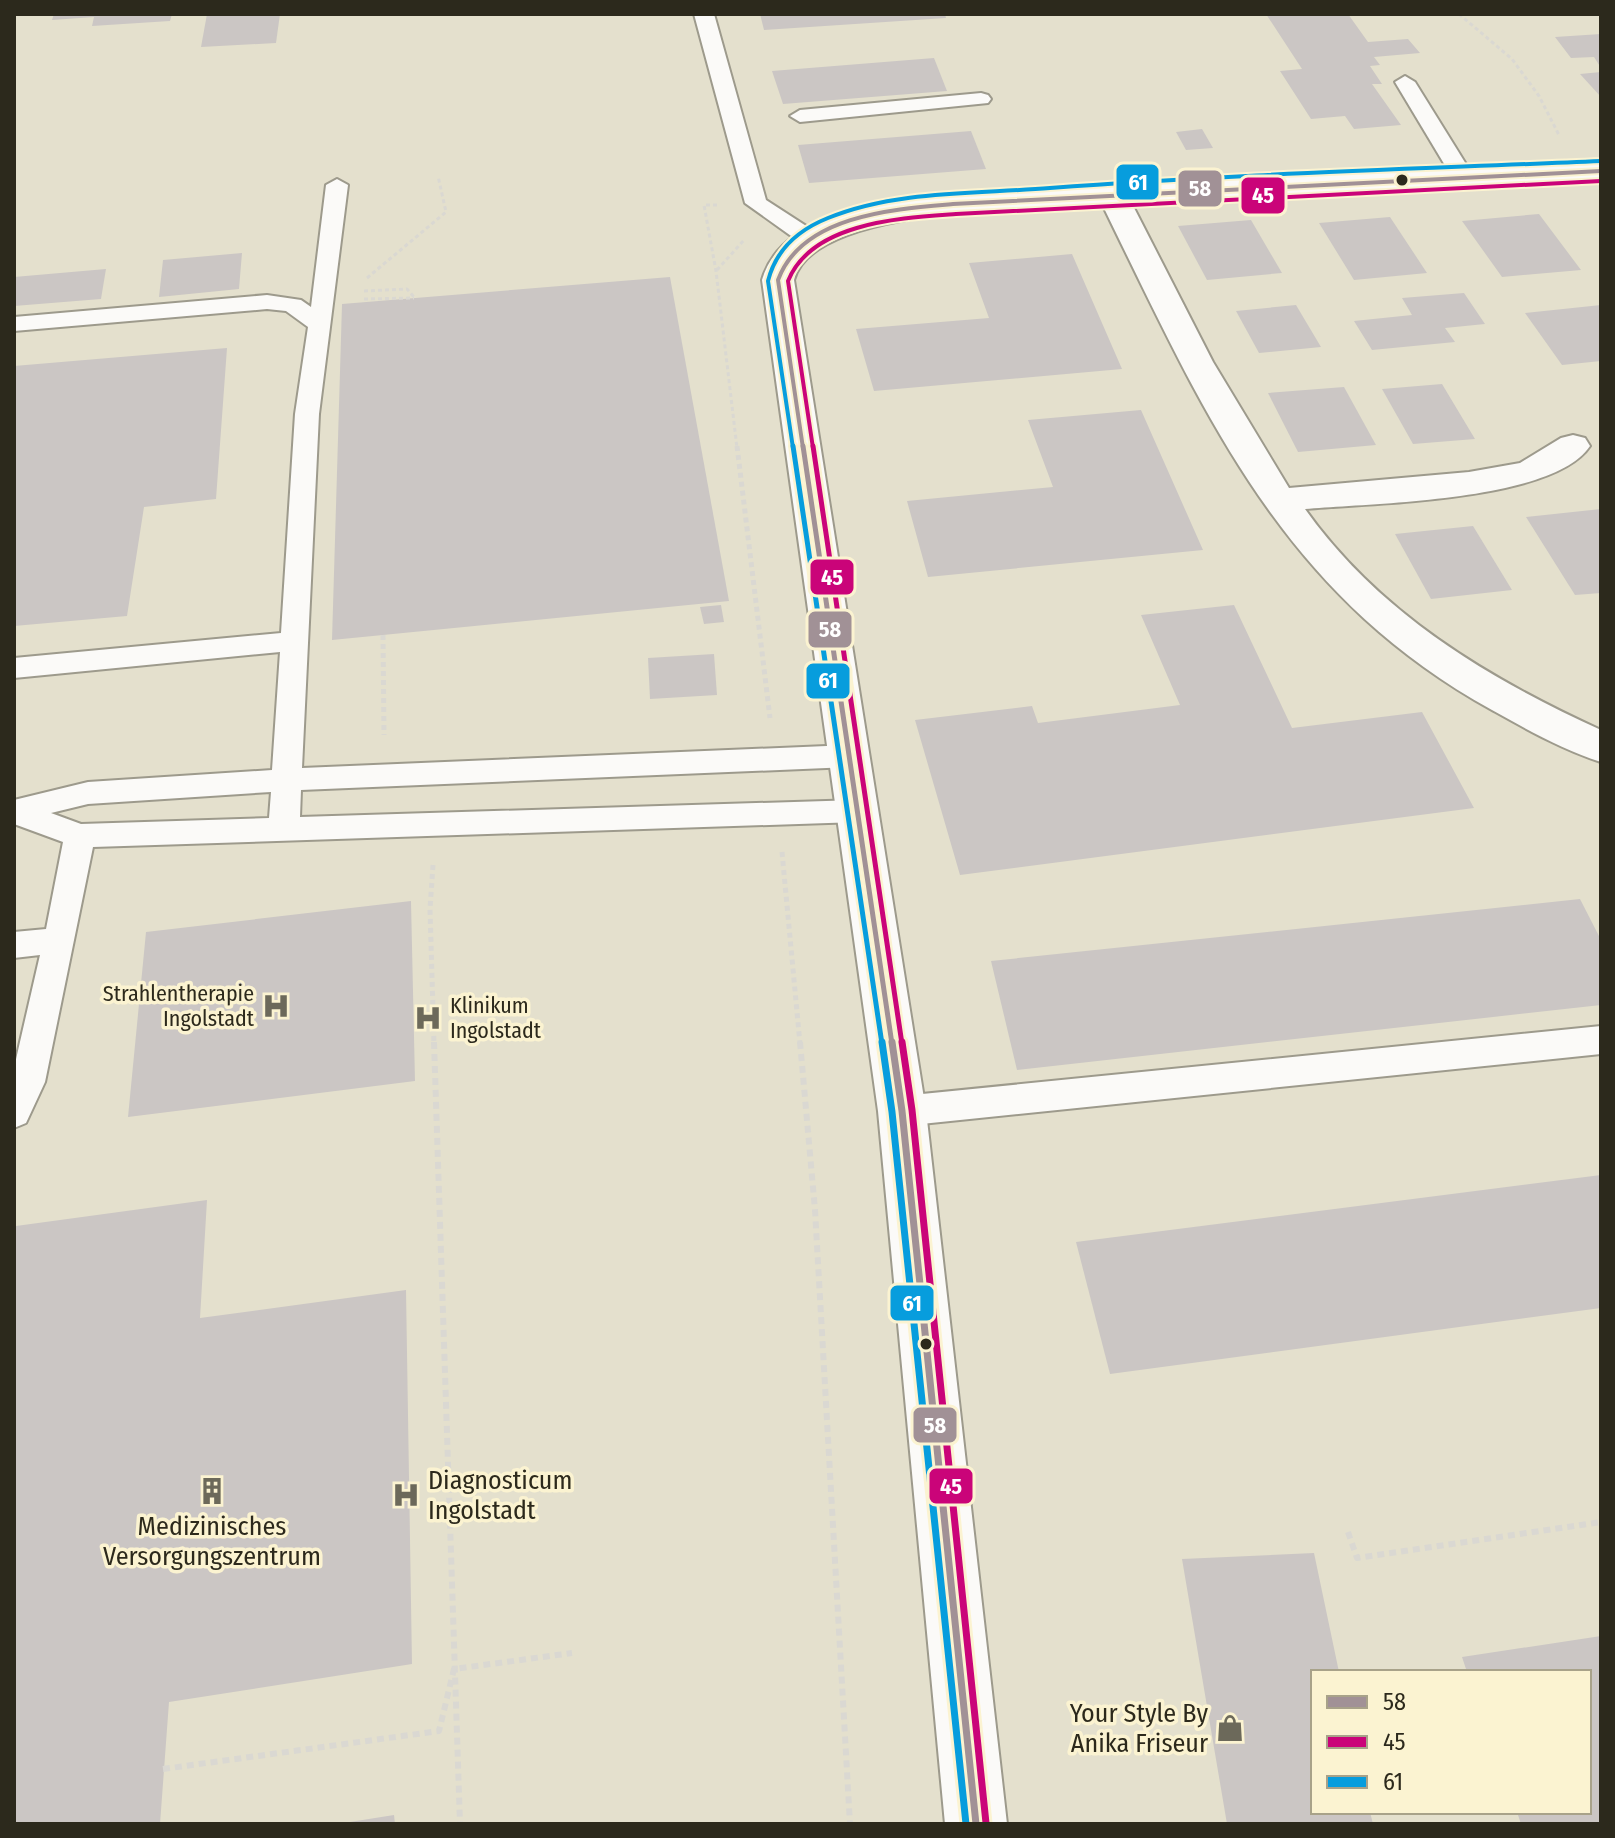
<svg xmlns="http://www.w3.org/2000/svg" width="1615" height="1838" font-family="'Fira Sans Condensed',sans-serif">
  <rect width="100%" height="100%" fill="#e4e0cd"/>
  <g fill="#cbc6c4">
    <polygon points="54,14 172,14 170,21 92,26 94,17 52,20"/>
    <polygon points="207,14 280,14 276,43 201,47"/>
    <polygon points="760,14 945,14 946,18 764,30"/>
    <polygon points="1266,14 1348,14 1368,42 1408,39 1420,53 1374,57 1380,65 1370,66 1382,84 1372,84 1401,125 1354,129 1345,116 1311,119 1280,71 1302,69"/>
    <polygon points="1601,34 1601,68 1594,57 1571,58 1555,37"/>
    <polygon points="934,58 947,91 783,104 772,71"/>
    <polygon points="1601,72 1601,97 1580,74"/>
    <polygon points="1202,129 1213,148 1186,150 1176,132"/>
    <polygon points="971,131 986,169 809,183 798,145"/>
    <polygon points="1539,214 1581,270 1502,277 1462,221"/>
    <polygon points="1390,217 1427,273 1354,280 1319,223"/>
    <polygon points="1251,220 1282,273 1207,280 1178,226"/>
    <polygon points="242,253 239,289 159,297 163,260"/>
    <polygon points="1072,254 1122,369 874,391 856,329 989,318 969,263"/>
    <polygon points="106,269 101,299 14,306 14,277"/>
    <polygon points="670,277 729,601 332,640 342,304"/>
    <polygon points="1464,293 1485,324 1445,328 1455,342 1372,350 1354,321 1412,315 1402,298"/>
    <polygon points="1296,305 1321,347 1259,353 1236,311"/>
    <polygon points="1601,305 1601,361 1562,365 1525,313"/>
    <polygon points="227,348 216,499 144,507 127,616 14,626 14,366"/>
    <polygon points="1442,384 1475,439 1413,444 1382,389"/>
    <polygon points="1344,387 1376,445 1298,452 1268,393"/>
    <polygon points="1141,410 1203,550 928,577 907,501 1053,487 1028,420"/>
    <polygon points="1601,509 1601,593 1575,595 1526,517"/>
    <polygon points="1473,526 1512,590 1431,599 1395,534"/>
    <polygon points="721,605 724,622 704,624 700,607"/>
    <polygon points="1234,605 1292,728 1422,712 1474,808 960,875 915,720 1032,706 1038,723 1180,705 1141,615"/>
    <polygon points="714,654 717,695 650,699 648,658"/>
    <polygon points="1580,899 1601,940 1601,1005 1017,1070 991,961"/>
    <polygon points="411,901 415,1081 128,1117 146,932"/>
    <polygon points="1601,1175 1601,1308 1110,1374 1076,1242"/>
    <polygon points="207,1200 200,1318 406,1290 412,1664 169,1702 160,1824 14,1824 16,1226"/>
    <polygon points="1314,1553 1339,1672 1313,1672 1313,1812 1370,1812 1373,1824 1227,1824 1182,1559"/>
    <polygon points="1601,1636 1601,1824 1521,1824 1517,1812 1589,1812 1589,1672 1467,1672 1462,1657"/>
    <polygon points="394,1815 395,1824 350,1824 350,1822"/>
  </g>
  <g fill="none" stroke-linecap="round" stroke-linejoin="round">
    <g stroke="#9d9a8c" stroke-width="4">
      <g id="service">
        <polygon points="694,14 714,14 766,200 817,233 820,238 817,243 801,243 745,203"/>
        <polygon points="1405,76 1415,82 1474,177 1471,182 1455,182 1395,82"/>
        <polygon points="981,93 988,95 991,99 988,103 800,122 790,116 800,110"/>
        <path d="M337 179 348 185 319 414 302 768 850 745 860 748 865 756 860 764 850 767 301 790 300 817 858 800 869 803 873 811 869 819 858 822 93 847 45 1082 26 1123 14 1128V1068L40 955 14 958V932L46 929 63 842 14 824V800L88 782 272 770 280 652 14 678V658L281 633 295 414 308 327 286 311 267 309 14 331V317L267 295 301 300 311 307 326 185ZM271 792 269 818 81 824 51 813 88 804Z"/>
        <polygon points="1601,1026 1601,1054 902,1126 890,1121 885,1111 890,1101 902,1096"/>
      </g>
    </g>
    <g stroke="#9d9a8c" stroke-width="4">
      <path id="minor" d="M1601 162V180L1131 202 1213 362 1289 488 1469 472 1520 463 1561 438 1573 435 1585 438 1590 446C1553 502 1370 503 1305 509 1379 613 1487 678 1601 730V762C1563 750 1526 729 1492 710 1279 592 1204 412 1102 204 1036 209 813 206 794 280L926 1111 1007 1824H945L878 1111 762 280C773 241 811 223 848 212 914 192 989 195 1058 189 1238 175 1420 171 1601 162Z"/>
    </g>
    <g stroke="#dad8d2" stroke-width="3" stroke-dasharray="4 3" stroke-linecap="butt">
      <polyline points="1459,14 1512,59 1539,96 1559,135"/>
      <polyline points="717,205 704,205 716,271 737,448"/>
      <polyline points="717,270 745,239"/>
      <polyline points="367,278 446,212 438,176"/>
      <polyline points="364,291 407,289 414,297"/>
      <polyline points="364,299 414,298"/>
    </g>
    <g stroke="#dad8d2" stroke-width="5" stroke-dasharray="5 4" stroke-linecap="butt">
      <polyline points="737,446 770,718"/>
      <polyline points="383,635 384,735"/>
      <polyline points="782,852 800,1044"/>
      <polyline points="433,865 430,909 434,1044"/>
    </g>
    <g stroke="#dad8d2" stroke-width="6" stroke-dasharray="7 5" stroke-linecap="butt">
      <polyline points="434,1042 460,1824"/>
      <polyline points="800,1042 815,1210 850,1824"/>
      <polyline points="1348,1532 1357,1558 1601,1522"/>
      <polyline points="163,1769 439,1731 454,1669 572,1653"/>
    </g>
    <use href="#service" fill="#fbfaf8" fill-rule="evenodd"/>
    <use href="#minor" fill="#fbfaf8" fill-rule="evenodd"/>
    <g stroke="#fbf3d1" stroke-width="8">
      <path id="bus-1-far2" d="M803 448 778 280C802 215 894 209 953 204L1601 171"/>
    </g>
    <g stroke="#fbf3d1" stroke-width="10">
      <polyline id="bus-1-far1" points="803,446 892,1044"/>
    </g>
    <g stroke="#fbf3d1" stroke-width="13">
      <polyline id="bus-1" points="892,1042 902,1111 976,1824"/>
    </g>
    <g stroke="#fbf3d1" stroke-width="8">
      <path id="bus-2-far2" d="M813 448 788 281C812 222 902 218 956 214L1601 181"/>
    </g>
    <g stroke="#fbf3d1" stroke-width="10">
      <polyline id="bus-2-far1" points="813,446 902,1044"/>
    </g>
    <g stroke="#fbf3d1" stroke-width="13">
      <polyline id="bus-2" points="902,1042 912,1110 986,1823"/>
    </g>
    <g stroke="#fbf3d1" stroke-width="8">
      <path id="bus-3-far2" d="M793 448 768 281C776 249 798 230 828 218 896 190 977 194 1050 188 1233 174 1417 169 1601 161"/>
    </g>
    <g stroke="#fbf3d1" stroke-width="10">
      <polyline id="bus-3-far1" points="793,446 882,1044"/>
    </g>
    <g stroke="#fbf3d1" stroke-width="13">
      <polyline id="bus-3" points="882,1042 892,1112 966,1824"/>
    </g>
    <use href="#bus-1-far2" stroke="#a19196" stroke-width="4"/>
    <use href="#bus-1-far1" stroke="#a19196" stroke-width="5"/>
    <use href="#bus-1" stroke="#a19196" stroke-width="7"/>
    <use href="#bus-2-far2" stroke="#ca0479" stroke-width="4"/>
    <use href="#bus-2-far1" stroke="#ca0479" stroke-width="5"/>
    <use href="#bus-2" stroke="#ca0479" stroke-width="7"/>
    <use href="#bus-3-far2" stroke="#079ddd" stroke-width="4"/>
    <use href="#bus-3-far1" stroke="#079ddd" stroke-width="5"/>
    <use href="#bus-3" stroke="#079ddd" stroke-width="7"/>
  </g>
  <defs>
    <g id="hospital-bare" transform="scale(2.16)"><path d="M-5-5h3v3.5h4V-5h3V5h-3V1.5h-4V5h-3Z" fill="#6c695a" stroke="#fbf3d1" stroke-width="2.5" paint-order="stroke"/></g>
    <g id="building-bare" transform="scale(2.16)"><path d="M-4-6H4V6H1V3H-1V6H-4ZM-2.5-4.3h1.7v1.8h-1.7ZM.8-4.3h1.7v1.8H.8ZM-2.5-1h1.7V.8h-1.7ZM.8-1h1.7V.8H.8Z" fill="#6c695a" stroke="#fbf3d1" stroke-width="2.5" paint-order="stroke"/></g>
    <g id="shop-bare" transform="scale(2.16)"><path d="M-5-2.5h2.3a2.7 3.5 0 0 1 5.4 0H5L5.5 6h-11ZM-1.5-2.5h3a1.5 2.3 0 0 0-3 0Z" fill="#6c695a" stroke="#fbf3d1" stroke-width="2.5" paint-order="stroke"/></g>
  </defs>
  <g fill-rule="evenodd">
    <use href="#hospital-bare" x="276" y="1006"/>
    <use href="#hospital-bare" x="428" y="1018"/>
    <use href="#building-bare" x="212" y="1491"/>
    <use href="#hospital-bare" x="406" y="1495"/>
    <use href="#shop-bare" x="1230" y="1728"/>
  </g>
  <g fill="#2c291c" stroke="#fbf3d1" stroke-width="3">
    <circle cx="1402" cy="180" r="7"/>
    <circle cx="926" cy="1344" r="7"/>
  </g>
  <g text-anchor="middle" stroke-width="7" stroke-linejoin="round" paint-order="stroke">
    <g font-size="22" fill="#2c291c" stroke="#fbf3d1" text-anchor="end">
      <text x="254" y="1001">Strahlentherapie<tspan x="254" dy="25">Ingolstadt</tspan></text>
      <text x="450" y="1013" text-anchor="start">Klinikum<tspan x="450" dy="25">Ingolstadt</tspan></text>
    </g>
    <g font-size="26" fill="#2c291c" stroke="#fbf3d1" text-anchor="start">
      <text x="428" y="1489">Diagnosticum<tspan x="428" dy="30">Ingolstadt</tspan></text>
      <text x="212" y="1535" text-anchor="middle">Medizinisches<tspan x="212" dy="30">Versorgungszentrum</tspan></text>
      <text x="1208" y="1722" text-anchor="end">Your Style By<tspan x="1208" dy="30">Anika Friseur</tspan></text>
    </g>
  </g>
  <g stroke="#fbf3d1" stroke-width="3">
    <rect x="1115" y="163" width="45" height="38" rx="8" fill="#079ddd"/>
    <rect x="1177" y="169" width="46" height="39" rx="8" fill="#a19196"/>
    <rect x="1240" y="176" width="46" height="39" rx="8" fill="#ca0479"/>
    <rect x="809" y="558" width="46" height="38" rx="8" fill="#ca0479"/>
    <rect x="807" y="610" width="46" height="39" rx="8" fill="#a19196"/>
    <rect x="805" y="662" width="46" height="38" rx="8" fill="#079ddd"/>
    <rect x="889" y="1284" width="46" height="38" rx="8" fill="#079ddd"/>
    <rect x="912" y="1406" width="46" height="38" rx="8" fill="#a19196"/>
    <rect x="928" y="1467" width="46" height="38" rx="8" fill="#ca0479"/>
  </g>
  <g font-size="22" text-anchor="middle" font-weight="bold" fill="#fff">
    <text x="1138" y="190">61</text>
    <text x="1200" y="196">58</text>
    <text x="1263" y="203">45</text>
    <text x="832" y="585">45</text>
    <text x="830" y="637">58</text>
    <text x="828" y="688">61</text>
    <text x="912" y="1311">61</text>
    <text x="935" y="1433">58</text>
    <text x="951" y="1494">45</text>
  </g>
  <rect width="1615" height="1838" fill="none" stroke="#2c291c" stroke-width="32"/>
  <rect x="1311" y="1670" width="280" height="144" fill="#fbf3d1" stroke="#a8a289" stroke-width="2"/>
  <rect x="1327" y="1696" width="40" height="12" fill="#a19196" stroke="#a8a289" stroke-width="2"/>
  <text x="1383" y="1710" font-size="24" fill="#2c291c">58</text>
  <rect x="1327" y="1736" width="40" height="12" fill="#ca0479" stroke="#a8a289" stroke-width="2"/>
  <text x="1383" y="1750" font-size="24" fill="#2c291c">45</text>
  <rect x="1327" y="1776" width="40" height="12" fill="#079ddd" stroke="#a8a289" stroke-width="2"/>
  <text x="1383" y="1790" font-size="24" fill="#2c291c">61</text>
</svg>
